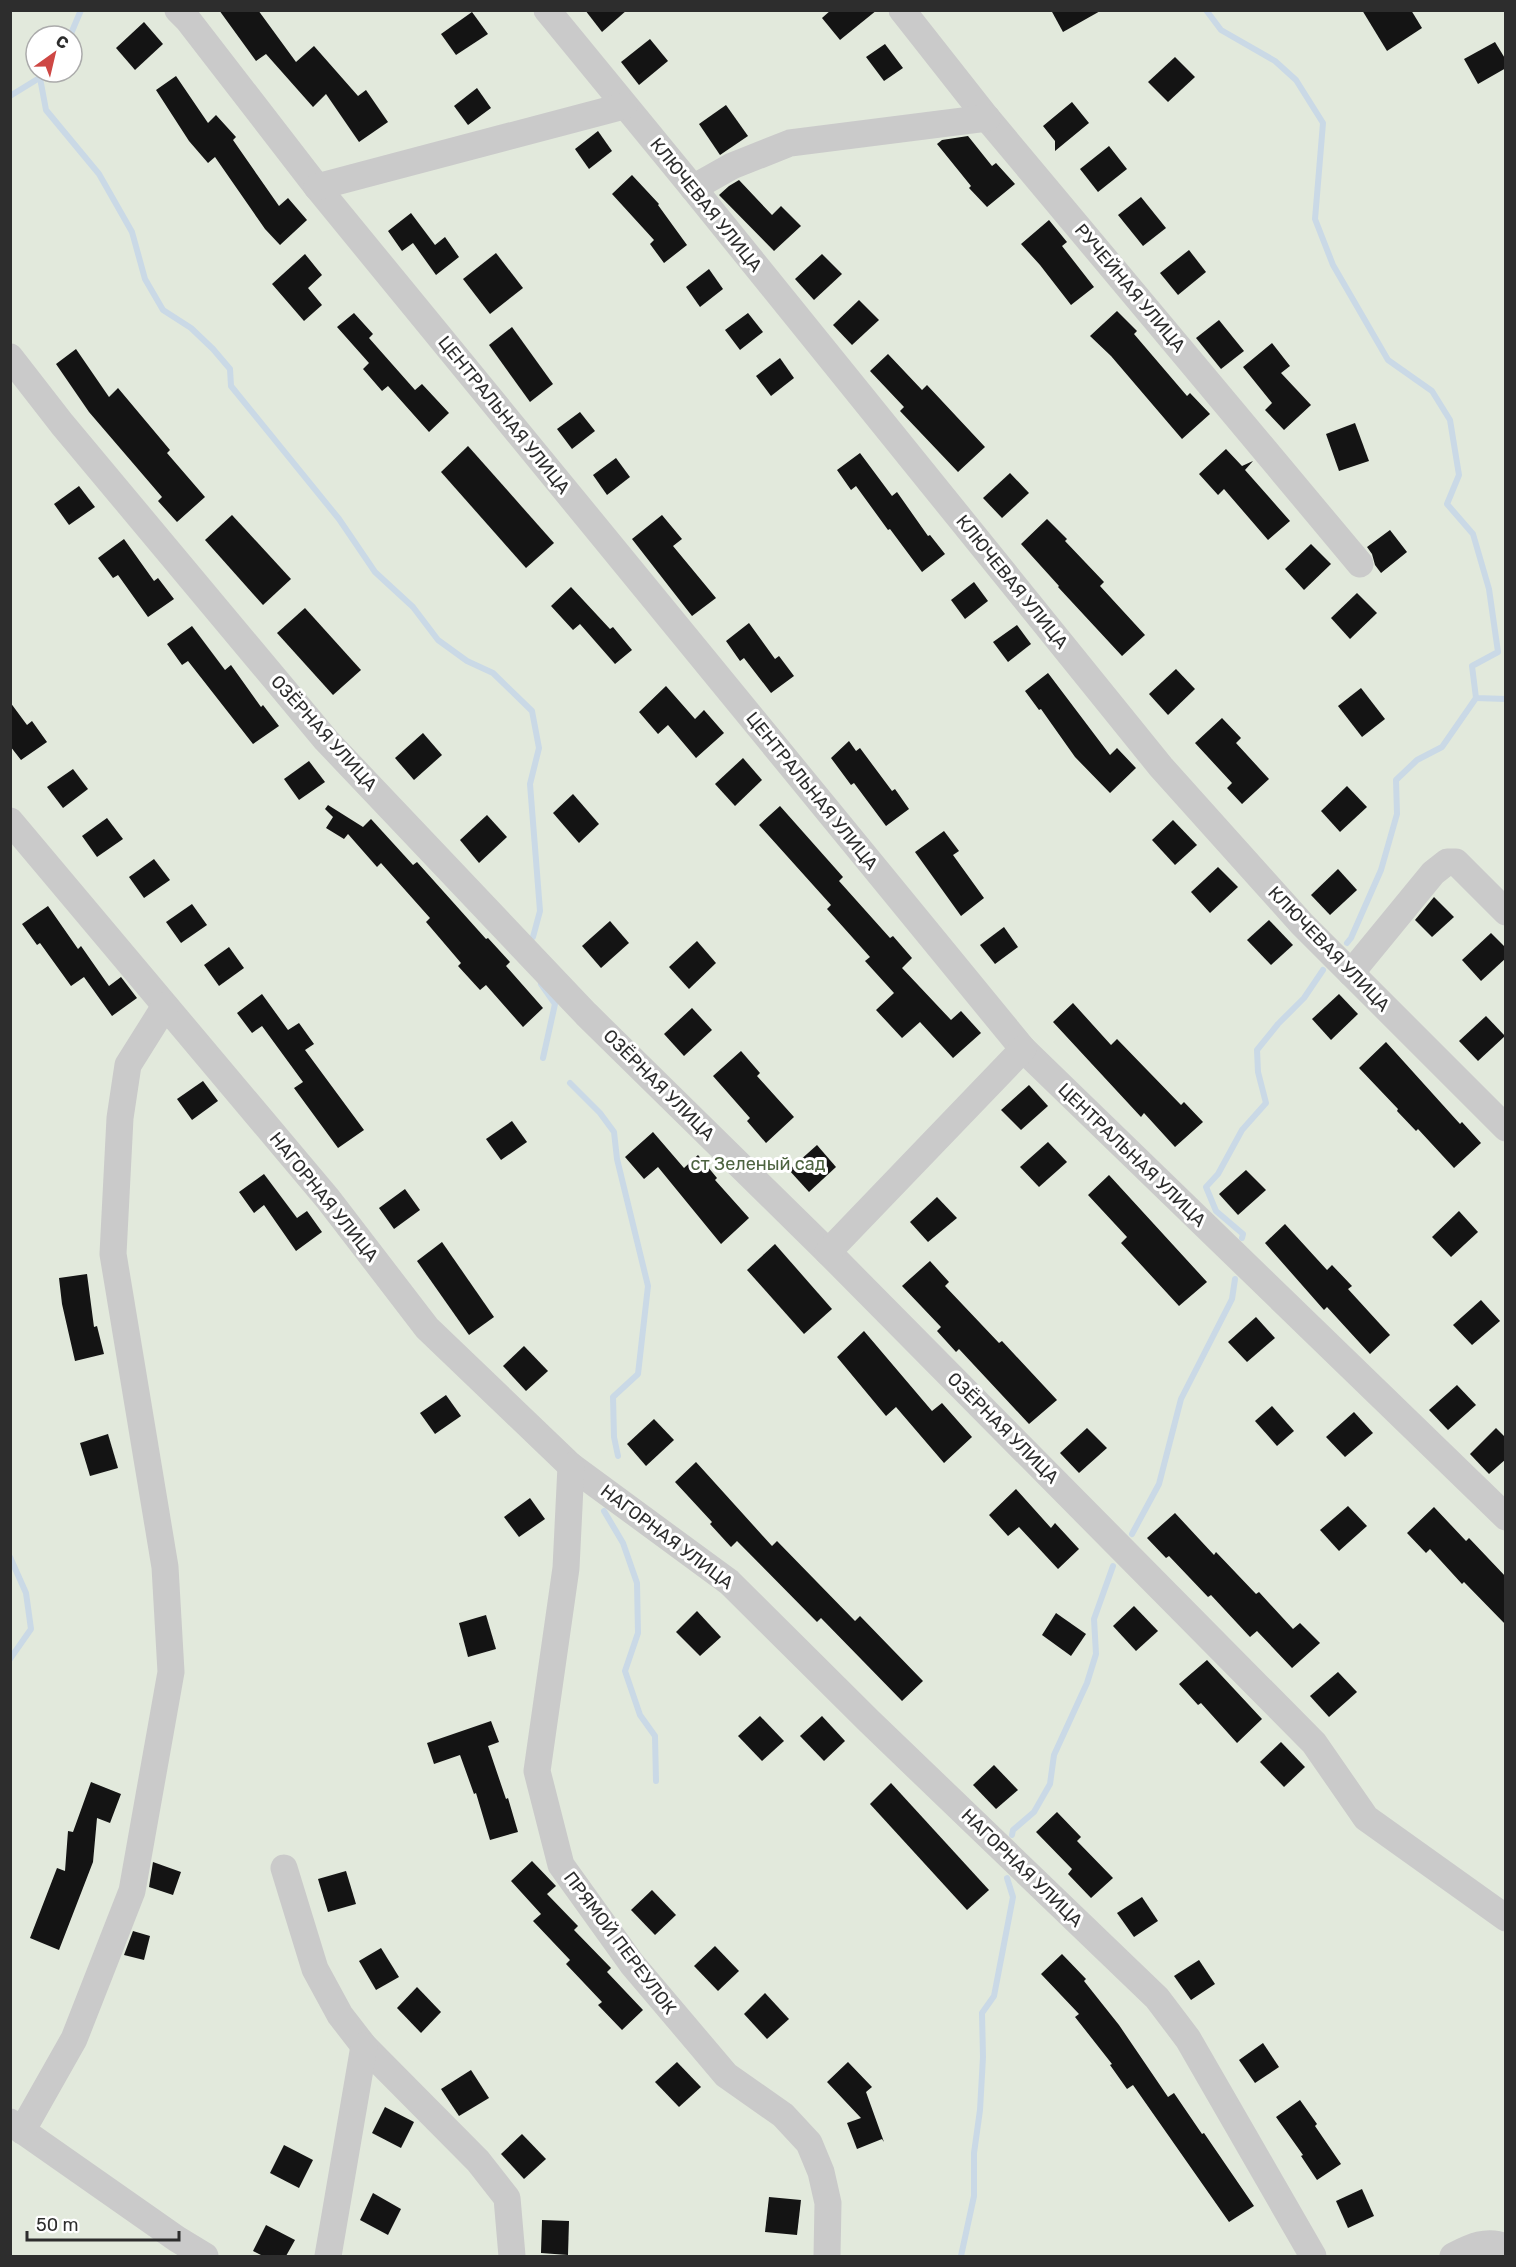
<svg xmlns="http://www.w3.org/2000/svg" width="1516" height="2267" font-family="Rubik,sans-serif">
  <rect width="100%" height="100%" fill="#fff"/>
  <path fill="#e2e9dc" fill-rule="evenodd" d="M11 11H1505V2256H11ZM36 36H72V72H36Z"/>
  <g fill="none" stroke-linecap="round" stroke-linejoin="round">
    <g stroke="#cad9e6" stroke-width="6">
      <polyline points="1206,10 1221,30 1275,61 1296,80 1323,123 1315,219 1333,265 1388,360 1432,391 1450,420 1459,475 1447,504 1473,534 1489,589 1498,652 1472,666 1476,698 1506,699"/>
      <polyline points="70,36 81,10"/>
      <polyline points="40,78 46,110 99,174 132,232 145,279 163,310 191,328 213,349 230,369 231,386 339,519 375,572 413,607 438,640 467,661 493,673 532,711 539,748 530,784 540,911 533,937"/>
      <polyline points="10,96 49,72"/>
      <polyline points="1347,943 1351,938 1381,870 1397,814 1396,780 1417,760 1442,747 1476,698"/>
      <polyline points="541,984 555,1004 543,1058"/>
      <polyline points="570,1083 600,1113 614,1132 617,1159 648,1286 638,1374 613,1397 614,1437 618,1456"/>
      <polyline points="1242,1238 1243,1234 1216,1211 1206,1187 1218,1174 1242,1130 1266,1103 1258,1072 1257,1050 1278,1024 1304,998 1323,970"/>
      <polyline points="604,1511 623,1543 637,1583 638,1633 625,1671 640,1715 655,1736 656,1781"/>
      <polyline points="1132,1534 1159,1484 1181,1399 1232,1299 1235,1279"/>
      <polyline points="10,1557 26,1593 31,1629 10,1659"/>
      <polyline points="1012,1835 1013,1830 1034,1812 1050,1784 1054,1755 1087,1683 1096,1654 1094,1619 1113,1566"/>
      <polyline points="961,2256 974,2196 974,2153 980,2110 983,2057 982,2013 994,1996 1013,1897 1007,1878"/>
    </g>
  </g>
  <g fill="#141414">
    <polygon points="219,10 258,10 296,62 314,46 358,96 366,90 388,122 359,142 326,94 313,107 266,54 256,61"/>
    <polygon points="585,10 627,10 602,32"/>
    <polygon points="831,10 877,10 840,40 822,18"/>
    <polygon points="1051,10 1102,10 1063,32"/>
    <polygon points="1362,10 1411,10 1422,28 1387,51"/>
    <polygon points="472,12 488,34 456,55 441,34"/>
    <polygon points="144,22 163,44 135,70 116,48"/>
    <polygon points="650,39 668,61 639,85 621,62"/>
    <polygon points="1495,42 1506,60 1506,68 1478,84 1464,59"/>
    <polygon points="885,44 903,68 884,81 866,57"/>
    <polygon points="1175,57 1195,77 1168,102 1148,82"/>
    <polygon points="176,76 208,123 216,115 236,137 233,140 279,206 288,198 307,220 280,245 265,229 215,157 208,163 189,141 156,90"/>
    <polygon points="477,88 491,108 468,125 454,106"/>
    <polygon points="1072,102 1089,123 1055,151 1055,141 1043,126"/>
    <polygon points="726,105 748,136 720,155 699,124"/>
    <polygon points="598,131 612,151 589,169 575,149"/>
    <polygon points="968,136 992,166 996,163 1015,184 987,207 969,188 971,186 937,144 942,140"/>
    <polygon points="1109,146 1127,169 1098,192 1080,169"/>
    <polygon points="632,175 659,204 658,205 687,245 664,263 650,244 654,240 612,194"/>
    <polygon points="739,180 772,215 781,206 801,226 774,251 719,195 729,186"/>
    <polygon points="1141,197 1166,228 1143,246 1118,215"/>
    <polygon points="411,213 435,245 445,237 459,257 436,275 413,243 402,251 388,231"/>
    <polygon points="1049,220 1067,242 1062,246 1094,287 1071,305 1040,265 1021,244"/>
    <polygon points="1189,250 1206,272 1178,295 1160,273"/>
    <polygon points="496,253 523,288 490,314 463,279"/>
    <polygon points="305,254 322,275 308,288 322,305 304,321 272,284"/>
    <polygon points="822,254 842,274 814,300 795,279"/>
    <polygon points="709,269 723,289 700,307 686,287"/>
    <polygon points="859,300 879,320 852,345 833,325"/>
    <polygon points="1117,311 1137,331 1134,334 1187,396 1190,393 1210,414 1182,439 1111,356 1090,336"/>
    <polygon points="354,313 373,334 369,338 415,390 422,384 449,413 429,432 388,386 382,391 363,369 369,363 337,327"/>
    <polygon points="748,313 763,332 740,350 725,330"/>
    <polygon points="1219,320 1244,351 1221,369 1196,338"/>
    <polygon points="512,327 553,384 530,402 489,345"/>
    <polygon points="1272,343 1290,366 1281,373 1311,405 1284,430 1265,410 1272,403 1243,367"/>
    <polygon points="76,349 109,397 118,388 170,450 167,453 205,497 177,522 158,501 162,497 89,412 56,364"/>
    <polygon points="888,354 922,390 927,385 985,447 958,472 900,411 904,407 870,371"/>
    <polygon points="780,358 794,378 771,396 756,376"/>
    <polygon points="580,412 595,431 572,449 557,429"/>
    <polygon points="1355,423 1369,461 1339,471 1326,434"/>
    <polygon points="468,446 554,543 526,568 441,472"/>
    <polygon points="1226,449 1242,466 1253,461 1245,470 1290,521 1268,540 1224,489 1218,495 1199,474"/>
    <polygon points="860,453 892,496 897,492 928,536 930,535 945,554 922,572 890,529 888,530 856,486 851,490 837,470"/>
    <polygon points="616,458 630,477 607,495 593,475"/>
    <polygon points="1010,473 1029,493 1002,518 983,498"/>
    <polygon points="79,486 95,507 69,525 54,504"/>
    <polygon points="232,515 291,579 263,605 205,540"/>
    <polygon points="662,515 682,539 673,546 716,598 692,616 632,539"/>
    <polygon points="1047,519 1067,539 1065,541 1104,582 1100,586 1145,635 1122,656 1058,587 1059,586 1021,544"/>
    <polygon points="1390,530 1407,552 1381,573 1375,565 1372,554 1367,547"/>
    <polygon points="124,539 154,581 158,578 174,599 148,617 118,575 113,578 98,558"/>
    <polygon points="1311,544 1331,564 1304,590 1285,569"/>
    <polygon points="974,582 988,601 965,619 951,600"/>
    <polygon points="571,587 610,629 613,627 632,650 615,664 580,624 573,630 551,606"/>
    <polygon points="1357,593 1377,613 1350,639 1331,618"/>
    <polygon points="305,608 361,670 333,695 277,633"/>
    <polygon points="749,623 775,659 779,656 794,676 771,693 744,658 740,661 726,641"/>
    <polygon points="1017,625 1031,644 1008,662 993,642"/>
    <polygon points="192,626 225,670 231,665 261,707 263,705 279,726 253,744 188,661 182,665 167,644"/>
    <polygon points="1176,669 1195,689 1168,715 1149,694"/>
    <polygon points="1048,673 1110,755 1117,748 1136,768 1110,793 1075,757 1041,709 1039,710 1025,691"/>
    <polygon points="666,686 695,719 704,710 724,733 696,758 668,725 658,734 639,712"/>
    <polygon points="1361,688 1385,719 1362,737 1338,706"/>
    <polygon points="10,702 27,725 32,721 47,742 21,760 10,746"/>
    <polygon points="1222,718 1241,738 1236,743 1269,779 1242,804 1227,788 1232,783 1195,743"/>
    <polygon points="423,733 442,755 414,780 395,758"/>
    <polygon points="849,741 856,751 860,748 892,791 895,789 909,809 886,826 854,783 851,785 831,758"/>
    <polygon points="743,758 762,780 735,806 715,784"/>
    <polygon points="309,761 325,782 299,800 284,779"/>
    <polygon points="73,769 88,789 63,808 47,787"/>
    <polygon points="1347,786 1367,807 1340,832 1321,811"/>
    <polygon points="573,794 599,824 579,843 553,813"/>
    <polygon points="328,805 363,827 371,819 413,865 417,862 486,939 488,938 510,962 506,966 543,1008 523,1027 486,985 480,990 458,966 461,963 426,922 430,918 381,863 377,867 348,834 344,839 326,828 333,817 325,809"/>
    <polygon points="780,806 843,877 839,881 890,938 893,936 912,958 902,968 951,1020 961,1011 981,1033 953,1058 920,1022 902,1038 876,1010 894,993 865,961 870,957 827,909 831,905 759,825"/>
    <polygon points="487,815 507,837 479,863 460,840"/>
    <polygon points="107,818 123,839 97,857 82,836"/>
    <polygon points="1173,820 1197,845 1175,865 1152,840"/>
    <polygon points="944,831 959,851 953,855 984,898 961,916 915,852"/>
    <polygon points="154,859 170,880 144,898 129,877"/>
    <polygon points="1218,867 1238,887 1210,913 1191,892"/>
    <polygon points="1338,869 1357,890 1330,915 1311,895"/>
    <polygon points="1434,897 1454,917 1432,937 1415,920"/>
    <polygon points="192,904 207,925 181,943 166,922"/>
    <polygon points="48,906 78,949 81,946 109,986 121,977 137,998 112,1016 84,977 71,986 40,943 37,945 22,924"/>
    <polygon points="1269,920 1293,945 1271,965 1247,940"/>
    <polygon points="610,921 629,943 601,968 582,946"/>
    <polygon points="1004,927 1018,947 995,964 980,945"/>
    <polygon points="1491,933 1506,948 1506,958 1481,981 1462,960"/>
    <polygon points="697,941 716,963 689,989 669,967"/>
    <polygon points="229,947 244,968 219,986 204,965"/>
    <polygon points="262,994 288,1030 299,1023 314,1044 305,1050 364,1130 338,1148 294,1088 303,1082 262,1026 252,1033 237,1013"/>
    <polygon points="1339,994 1358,1014 1331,1040 1312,1019"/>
    <polygon points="1073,1003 1111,1045 1117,1039 1181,1105 1184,1102 1203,1122 1175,1147 1144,1113 1141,1117 1053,1022"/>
    <polygon points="692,1008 712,1030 684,1056 664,1034"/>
    <polygon points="1486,1016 1505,1036 1478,1061 1459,1041"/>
    <polygon points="1386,1042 1460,1124 1462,1122 1481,1143 1454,1168 1418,1129 1416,1131 1397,1111 1398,1109 1359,1068"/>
    <polygon points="741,1051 760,1073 757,1076 794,1117 766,1143 747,1121 750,1118 713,1076"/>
    <polygon points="203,1081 218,1101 192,1120 177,1099"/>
    <polygon points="1029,1085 1048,1106 1021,1130 1001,1110"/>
    <polygon points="512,1121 527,1142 501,1160 486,1139"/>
    <polygon points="653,1132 684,1168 698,1155 717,1178 715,1180 749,1218 721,1244 658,1167 644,1179 625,1157"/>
    <polygon points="1048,1142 1067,1162 1039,1187 1020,1167"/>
    <polygon points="817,1145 836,1167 809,1192 789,1170"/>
    <polygon points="1246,1170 1266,1190 1238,1215 1219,1194"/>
    <polygon points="264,1174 297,1218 307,1211 322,1232 296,1251 264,1205 254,1213 239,1192"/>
    <polygon points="1109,1175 1207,1282 1179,1306 1121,1243 1127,1237 1088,1195"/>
    <polygon points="405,1189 420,1210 394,1229 379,1208"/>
    <polygon points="937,1197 957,1218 928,1242 910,1222"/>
    <polygon points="1459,1211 1478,1232 1451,1257 1432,1237"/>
    <polygon points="1285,1224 1327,1270 1332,1265 1352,1286 1348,1289 1390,1335 1370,1354 1327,1307 1324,1310 1265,1243"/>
    <polygon points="442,1242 494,1317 469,1335 417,1261"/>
    <polygon points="775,1244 832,1309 804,1334 747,1270"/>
    <polygon points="930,1261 949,1282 945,1286 999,1343 1002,1341 1057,1400 1029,1424 959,1349 956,1352 937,1331 941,1327 902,1286"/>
    <polygon points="87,1274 94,1327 97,1326 104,1354 75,1361 62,1304 59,1278"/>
    <polygon points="1481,1300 1500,1321 1472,1345 1453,1325"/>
    <polygon points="1256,1317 1275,1338 1247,1362 1228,1342"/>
    <polygon points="864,1331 932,1411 942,1403 972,1437 944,1463 896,1407 886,1416 837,1357"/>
    <polygon points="524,1346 548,1371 526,1391 503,1366"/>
    <polygon points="1457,1385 1476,1405 1448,1430 1429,1410"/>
    <polygon points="446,1395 461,1416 435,1434 420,1413"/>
    <polygon points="1272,1406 1294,1431 1277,1446 1255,1421"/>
    <polygon points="1354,1412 1373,1433 1345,1457 1326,1437"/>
    <polygon points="654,1419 674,1440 646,1466 627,1444"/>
    <polygon points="1087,1428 1107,1448 1079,1473 1060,1453"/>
    <polygon points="1496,1428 1506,1438 1506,1459 1489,1474 1470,1454"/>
    <polygon points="108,1434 118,1468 90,1476 80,1443"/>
    <polygon points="696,1462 772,1546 777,1541 855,1621 860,1616 923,1681 902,1701 821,1618 817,1622 737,1541 731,1547 710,1524 712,1522 675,1482"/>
    <polygon points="1016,1489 1051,1528 1055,1523 1079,1549 1058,1569 1019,1527 1008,1536 989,1515"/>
    <polygon points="530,1498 545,1519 519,1537 504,1517"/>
    <polygon points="1348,1506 1367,1526 1339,1551 1320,1530"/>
    <polygon points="1434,1507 1466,1541 1469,1538 1506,1577 1506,1625 1464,1582 1462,1584 1430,1549 1426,1553 1407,1533"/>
    <polygon points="1175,1513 1214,1555 1216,1552 1256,1594 1259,1592 1293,1629 1300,1623 1320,1643 1292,1668 1257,1631 1250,1637 1211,1595 1208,1597 1169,1556 1166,1558 1147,1538"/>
    <polygon points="1134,1606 1158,1631 1136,1651 1113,1626"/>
    <polygon points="697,1611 721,1637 700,1656 676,1632"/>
    <polygon points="1056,1613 1086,1634 1071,1656 1042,1635"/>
    <polygon points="486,1615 496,1649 468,1657 459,1623"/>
    <polygon points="1207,1660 1262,1719 1237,1743 1201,1703 1198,1705 1179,1684"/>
    <polygon points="1338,1672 1357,1692 1329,1717 1310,1696"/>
    <polygon points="760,1716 784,1741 762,1761 738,1736"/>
    <polygon points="822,1716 845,1741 824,1761 800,1736"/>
    <polygon points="491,1721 499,1742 488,1746 506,1799 508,1798 518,1832 490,1840 476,1793 474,1794 460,1755 434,1764 427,1743"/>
    <polygon points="1281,1742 1305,1767 1284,1787 1260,1762"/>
    <polygon points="994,1765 1018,1790 996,1809 973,1785"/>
    <polygon points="91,1782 121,1794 110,1823 97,1818 93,1862 59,1950 30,1938 57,1868 65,1871 68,1831 73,1832"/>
    <polygon points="891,1783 989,1890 967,1910 870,1804"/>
    <polygon points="1057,1812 1081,1837 1077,1841 1113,1878 1091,1898 1068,1874 1072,1869 1036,1832"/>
    <polygon points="532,1861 556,1886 547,1894 578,1926 574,1930 611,1968 607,1972 643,2010 622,2030 598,2005 602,2002 566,1964 570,1960 533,1921 541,1914 511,1881"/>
    <polygon points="153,1862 181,1872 173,1895 149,1887"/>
    <polygon points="346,1871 356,1904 328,1912 318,1879"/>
    <polygon points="652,1890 676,1915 655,1935 631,1910"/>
    <polygon points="1142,1897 1158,1921 1134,1937 1117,1913"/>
    <polygon points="133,1931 150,1936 144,1960 124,1955"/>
    <polygon points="715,1946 739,1971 718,1991 694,1966"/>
    <polygon points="381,1948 399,1977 376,1990 359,1961"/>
    <polygon points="1062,1954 1086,1979 1084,1981 1119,2025 1168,2097 1174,2093 1202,2134 1204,2133 1254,2206 1229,2222 1133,2085 1127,2089 1110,2065 1112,2064 1075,2017 1079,2014 1041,1974"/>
    <polygon points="1199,1960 1215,1984 1191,2000 1174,1976"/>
    <polygon points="417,1987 441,2012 421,2033 397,2008"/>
    <polygon points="765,1993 789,2019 767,2039 744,2014"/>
    <polygon points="1263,2043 1279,2067 1255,2083 1239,2060"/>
    <polygon points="677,2062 701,2087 679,2107 655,2082"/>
    <polygon points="848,2062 872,2087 866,2092 884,2142 882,2139 857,2149 847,2123 861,2118 827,2082"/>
    <polygon points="471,2070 489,2098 459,2116 441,2089"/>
    <polygon points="1300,2100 1317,2124 1315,2126 1341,2164 1317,2180 1301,2156 1303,2155 1276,2117"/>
    <polygon points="385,2107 414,2122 401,2148 372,2133"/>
    <polygon points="522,2134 546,2159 524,2179 501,2154"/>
    <polygon points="284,2145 313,2160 299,2188 270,2173"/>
    <polygon points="1362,2189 1374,2216 1348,2228 1336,2201"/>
    <polygon points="373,2193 401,2209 388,2235 360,2220"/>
    <polygon points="769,2197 801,2200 797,2235 765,2232"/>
    <polygon points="542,2220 569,2221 568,2255 541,2253"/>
    <polygon points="266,2225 295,2240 286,2256 263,2256 253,2251"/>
  </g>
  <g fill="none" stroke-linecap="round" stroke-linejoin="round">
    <g stroke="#cacaca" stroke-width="27">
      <polyline points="178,10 188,20 317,187 1023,1049 1506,1517"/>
      <polyline points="547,10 693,188 1161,767 1302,924 1506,1128"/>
      <polyline points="902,10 987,118 1360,564"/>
      <polyline points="317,187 624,106"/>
      <polyline points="693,188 732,166 790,143 987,118"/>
      <polyline points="10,357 62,424 326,740 586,1014 828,1252 1314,1743 1366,1818 1506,1918"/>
      <polyline points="10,821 328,1199 427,1328 571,1466 729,1582 870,1722 1157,1998 1188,2039 1313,2256"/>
      <polyline points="1351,973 1433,873 1447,862 1456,862 1506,912"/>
      <polyline points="828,1252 1023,1049"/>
      <polyline points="571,1466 566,1568 537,1771 561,1865 632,1964 726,2075 783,2115 809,2143 821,2172 828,2203 827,2256"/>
      <polyline points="284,1868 315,1969 340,2015 364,2046 478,2161 507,2198 512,2256"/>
      <polyline points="10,2122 177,2239 205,2256"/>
      <polyline points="22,2131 74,2039 132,1891 171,1672 165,1567 113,1254 120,1118 128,1065 165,1006"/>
      <polyline points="328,2256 364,2046"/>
      <path d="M1453 2256C1471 2247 1486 2239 1506 2247"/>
    </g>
  </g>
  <g text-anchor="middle" stroke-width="6" stroke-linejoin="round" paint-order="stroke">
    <g font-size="18" fill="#2d2d2d" stroke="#fff">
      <text transform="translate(706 205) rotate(51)" y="6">КЛЮЧЕВАЯ УЛИЦА</text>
      <text transform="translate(1130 288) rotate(50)" y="6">РУЧЕЙНАЯ УЛИЦА</text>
      <text transform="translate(504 415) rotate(51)" y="6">ЦЕНТРАЛЬНАЯ УЛИЦА</text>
      <text transform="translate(1012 582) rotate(51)" y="6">КЛЮЧЕВАЯ УЛИЦА</text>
      <text transform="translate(324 733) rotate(48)" y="6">ОЗЁРНАЯ УЛИЦА</text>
      <text transform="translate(812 791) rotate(51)" y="6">ЦЕНТРАЛЬНАЯ УЛИЦА</text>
      <text transform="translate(1329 949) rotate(46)" y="6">КЛЮЧЕВАЯ УЛИЦА</text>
      <text transform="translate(659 1085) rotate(45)" y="6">ОЗЁРНАЯ УЛИЦА</text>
      <text transform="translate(1132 1155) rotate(44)" y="6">ЦЕНТРАЛЬНАЯ УЛИЦА</text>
      <text transform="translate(324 1197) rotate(51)" y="6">НАГОРНАЯ УЛИЦА</text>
      <text transform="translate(1003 1428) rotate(45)" y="6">ОЗЁРНАЯ УЛИЦА</text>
      <text transform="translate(667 1537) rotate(37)" y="6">НАГОРНАЯ УЛИЦА</text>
      <text transform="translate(1022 1868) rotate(44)" y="6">НАГОРНАЯ УЛИЦА</text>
      <text transform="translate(620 1943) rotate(53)" y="6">ПРЯМОЙ ПЕРЕУЛОК</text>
    </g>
    <g font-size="18" fill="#4d6340" stroke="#fff">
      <text x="758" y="1170">ст Зеленый сад</text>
    </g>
  </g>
  <rect width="1516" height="2267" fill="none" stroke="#2d2d2d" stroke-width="24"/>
  <g transform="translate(54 54) rotate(34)"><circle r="28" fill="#ffffff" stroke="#ababab" stroke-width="1.5"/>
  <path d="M0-4.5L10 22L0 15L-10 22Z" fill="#ce4744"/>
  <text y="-9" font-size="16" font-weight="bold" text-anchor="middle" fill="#2d2d2d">С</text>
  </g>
  <path d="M27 2231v9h152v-9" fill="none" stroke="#2d2d2d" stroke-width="3"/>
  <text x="36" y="2231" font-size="18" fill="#2d2d2d" stroke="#ffffff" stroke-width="4.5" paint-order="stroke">50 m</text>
</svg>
